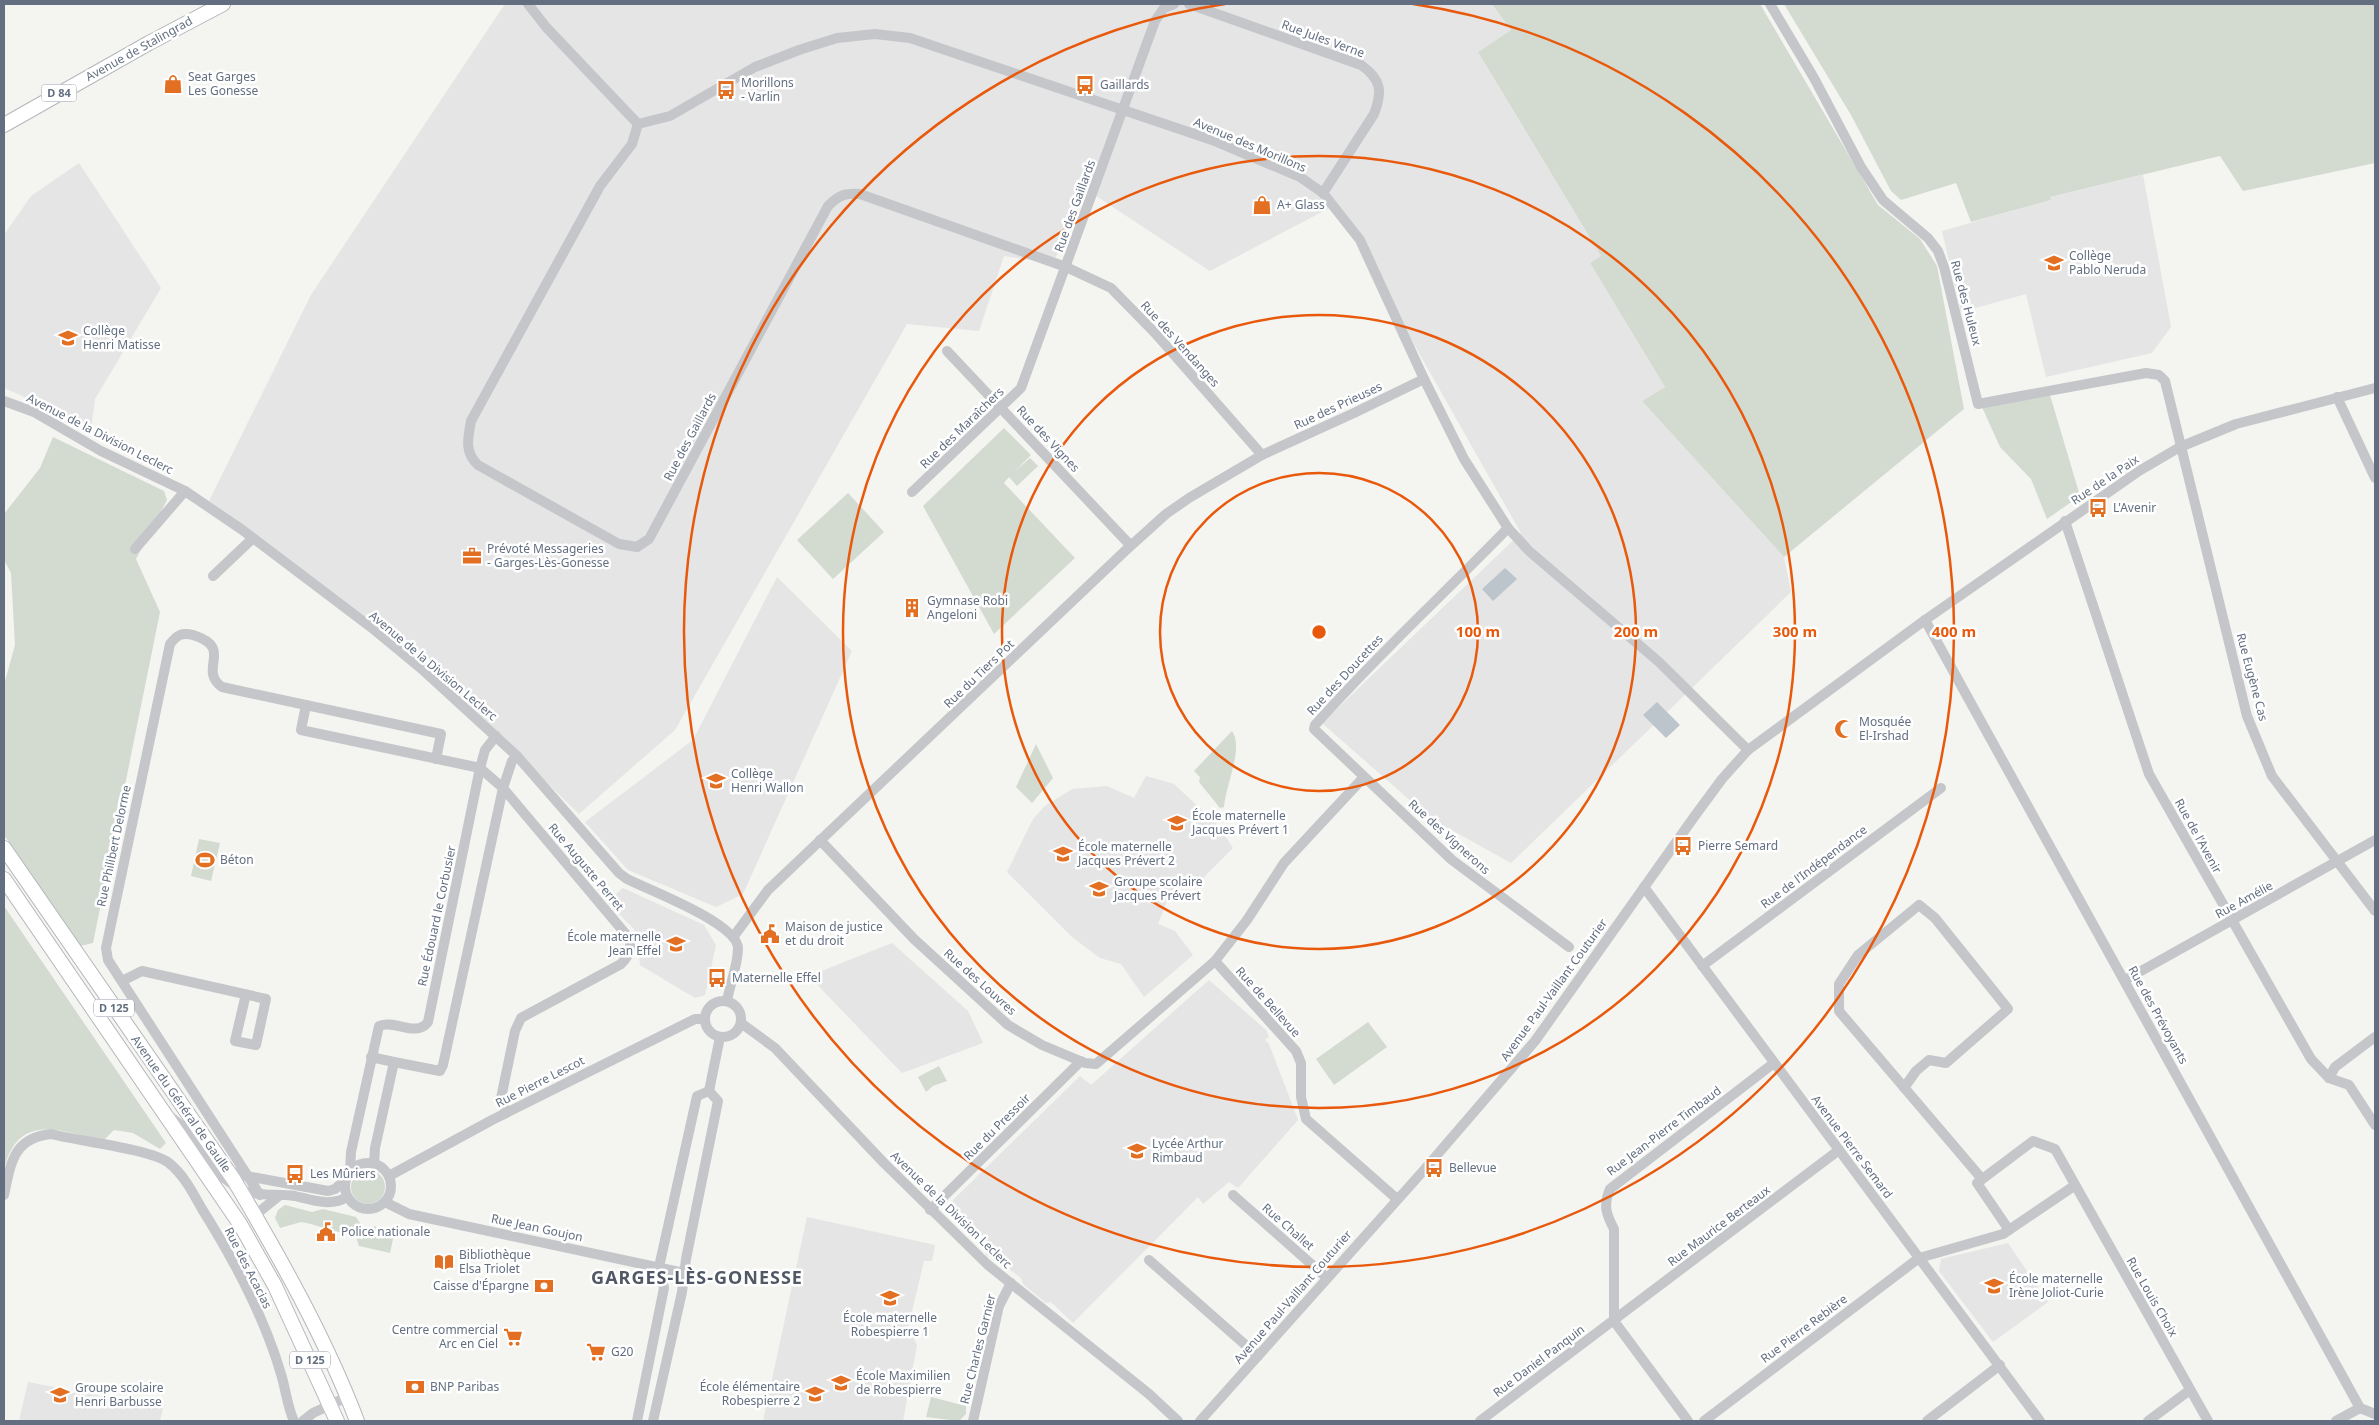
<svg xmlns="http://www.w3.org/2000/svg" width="2379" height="1425" font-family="'Noto Sans',sans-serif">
  <rect width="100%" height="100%" fill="#f4f4f0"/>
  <g fill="#e4e5e4">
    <polygon points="505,4 1492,4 1511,30 1478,52 1601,256 1590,263 1665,387 1642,401 1784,557 1791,592 1511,863 1430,818 1322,723 1521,533 1335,205 1210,271 1087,190 1053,263 1004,256 979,331 907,324 675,730 579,814 407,647 209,501 311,295"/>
    <polygon points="79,163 161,288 95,399 90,436 65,415 4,388 4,235 31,196"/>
    <polygon points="2143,175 2171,327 2152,353 2046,377 2026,294 1961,312 1942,231 2051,200 2050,197"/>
    <polygon points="777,577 852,651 743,894 716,907 628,870 585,822 693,740"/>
    <polygon points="1146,776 1174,784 1218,825 1233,848 1200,881 1179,880 1169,896 1158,924 1175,931 1193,955 1144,997 1121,964 1100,958 1072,937 1007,872 1033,819 1045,806 1072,789 1107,786 1134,798"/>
    <polygon points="623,888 704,925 716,945 705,995 695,998 640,965 638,942 634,929 607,902"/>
    <polygon points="892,943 968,1011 983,1043 902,1073 809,976"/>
    <polygon points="1209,980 1266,1030 1269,1037 1265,1040 1269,1044 1298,1120 1238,1188 1229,1182 1203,1204 1198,1197 1073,1323 1051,1302 1046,1303 1023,1284 1021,1278 995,1258 986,1255 984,1238 952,1201 1080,1076 1091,1085"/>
    <polygon points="807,1217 935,1245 932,1261 924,1261 908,1328 917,1345 903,1421 763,1421"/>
    <polygon points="2008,1243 2048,1302 1993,1342 1939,1271 1941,1259"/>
    <polygon points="28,1382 163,1408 160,1421 19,1421"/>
  </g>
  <g fill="#d3dbd1">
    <polygon points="1492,4 1760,4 1878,205 1920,239 1937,266 1964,409 1784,557 1642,401 1665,387 1590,263 1601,256 1478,52 1511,30"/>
    <polygon points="1784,4 2375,4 2375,163 2243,191 2220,156 2050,197 2051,200 1971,222 1956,183 1901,200 1891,191 1851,115"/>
    <polygon points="2050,395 2080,496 2047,519 2031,479 2000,447 1982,407"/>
    <polygon points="1004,428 1031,455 1013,473 1030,458 1038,466 1017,486 1009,477 1004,483 1075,558 994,634 923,506"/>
    <polygon points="53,437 164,491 167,500 136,559 160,612 93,943 80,946 4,835 4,685 15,645 11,573 4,560 4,514 40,468"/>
    <polygon points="848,493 884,532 833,579 797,540"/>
    <path d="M1232 731C1244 747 1226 784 1224 807L1220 808 1199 782 1200 777 1194 771Z"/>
    <polygon points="1036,744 1053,778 1032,803 1016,787"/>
    <polygon points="199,839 220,843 211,881 191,876"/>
    <path d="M4 906 166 1143 160 1149 133 1133 114 1130 103 1141C60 1130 17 1112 4 1170Z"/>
    <polygon points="1368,1022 1387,1047 1334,1085 1316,1059"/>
    <polygon points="939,1066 947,1081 933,1086 926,1092 918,1077"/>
    <circle cx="368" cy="1187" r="17"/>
    <polygon points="285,1205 312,1212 323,1209 356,1217 360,1223 361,1240 374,1226 386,1230 393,1239 390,1253 359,1246 356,1237 307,1223 301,1222 280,1228 275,1218 278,1210"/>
    <polygon points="931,1397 966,1406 966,1414 959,1421 926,1417"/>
  </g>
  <g fill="#bcc5cc">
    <polygon points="1505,568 1517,579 1493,601 1482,589"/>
    <polygon points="1657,702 1680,725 1666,738 1643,715"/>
  </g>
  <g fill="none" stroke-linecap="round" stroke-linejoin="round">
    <g stroke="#b4b7bc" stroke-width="16">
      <g id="major">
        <polyline points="4,125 149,43 223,4"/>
        <path d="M4 848 234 1180C280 1258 325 1337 357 1421"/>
        <polyline points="4,879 240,1224 275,1286 337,1421"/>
      </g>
    </g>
    <g stroke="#c4c6ca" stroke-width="10">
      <polyline points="528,4 546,27 638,124"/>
      <path d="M1189 4 1361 65C1381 79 1383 91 1374 114L1323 193"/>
      <polyline points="1770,4 1814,78 1861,167 1883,200 1928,238 1938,251 1944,267 1978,404 2146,373 2159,375 2165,381 2247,716 2272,776 2375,911"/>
      <path d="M638 124 632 144 600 186 471 421C468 438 464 452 478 465L619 544 637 547 649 539 828 206C839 195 845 193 860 194L1066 267 1111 288 1155 333 1262 455"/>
      <polyline points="638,124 670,116 755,67 799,50 837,38 875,34 910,38 1212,140 1300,177 1323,193 1360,240 1424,379 1464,459 1508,528 1529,551 1659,662 1748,750"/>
      <polyline points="947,351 1130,545"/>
      <polyline points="2337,397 2375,478"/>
      <path d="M4 401 34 412 101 451 185 491 241 529 372 628 424 671 517 756 619 873 627 879C649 890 737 923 738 948 738 965 730 984 727 1001"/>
      <polyline points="912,492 1021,388 1155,21 1164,8 1174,4"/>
      <polyline points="2065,521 2149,774 2311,1059 2329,1078 2349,1085 2375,1125"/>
      <path d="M1508 528C1444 594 1376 656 1315 725L1314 729 1452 860 1569 947"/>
      <polyline points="135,549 185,491"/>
      <polyline points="213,576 252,539"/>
      <polyline points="1925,620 2360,1408 2375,1414"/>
      <path d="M306 705 301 730 480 768 503 788 629 938C632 949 629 956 621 964L521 1018 515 1031 501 1098 506 1113"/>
      <polyline points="820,840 914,939 1008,1025 1042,1045 1085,1063 1096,1064 1215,961 1247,920 1284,863 1364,777"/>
      <polyline points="1644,887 2040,1421"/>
      <polyline points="734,936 768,890 1125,551 1166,514 1189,498 1262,455 1354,413 1424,379"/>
      <polyline points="1215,961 1296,1051 1301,1063 1301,1097 1306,1119 1397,1199"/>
      <polyline points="1702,966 1941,788"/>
      <polyline points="2125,980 2375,840"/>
      <polyline points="122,981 142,971 266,999 256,1045 235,1041 246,994"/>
      <circle cx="723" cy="1019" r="18"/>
      <polyline points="741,1023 775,1048 884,1163 988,1265 1149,1394 1178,1421"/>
      <polyline points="371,1057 394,1062"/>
      <polyline points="2329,1078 2335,1067 2375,1037"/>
      <polyline points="1904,1088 1916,1071 1929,1060 1946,1063 2008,1009 1935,918 1919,905 1858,955 1839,984 1839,1011 1982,1179"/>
      <polyline points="709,1091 720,1037"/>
      <path d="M166 1114C199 1133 208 1177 245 1191 262 1197 278 1193 295 1196 312 1200 331 1207 347 1197"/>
      <circle cx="368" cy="1186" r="23"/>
      <polyline points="374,1164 375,1148 394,1062 440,1071 443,1065 503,788 512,761 517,756"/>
      <polyline points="226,1169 241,1175 328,1191 335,1189 346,1179"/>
      <path d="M350 1171 351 1152 379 1026C395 1019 416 1038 428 1022L480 768 485 750 496 736"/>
      <polyline points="389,1176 492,1120 695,1019 705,1019"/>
      <path d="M4 1195C11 1163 13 1138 51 1134 78 1141 150 1149 169 1163 184 1175 193 1193 202 1209 234 1260 264 1316 281 1374 286 1390 287 1406 294 1421"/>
      <path d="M260 1195 108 960 106 948 170 644C177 635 182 632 193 635 235 648 197 669 222 687L441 734 436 759"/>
      <polyline points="1233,1195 1327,1278"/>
      <polyline points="385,1202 409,1214 684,1273"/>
      <polyline points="930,1210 1081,1061"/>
      <polyline points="255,1215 280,1195"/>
      <polyline points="2009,1230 1977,1183 2033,1141 2055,1149 2208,1421"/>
      <polyline points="1149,1260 1258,1356"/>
      <polyline points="303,1421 313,1413 347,1397"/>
      <polyline points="637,1421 664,1288 659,1267 697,1096 709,1091"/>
      <polyline points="653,1421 682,1292 686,1259 718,1101 709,1091"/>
      <polyline points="973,1421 999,1306 1011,1283"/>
      <polyline points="1200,1421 1424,1170 1535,1041 1694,817 1722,779 1748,750 1925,620 2139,471 2180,447 2236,424 2375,388"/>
      <polyline points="1480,1421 1839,1150"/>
      <path d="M1688 1421 1614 1321V1229C1606 1214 1603 1205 1610 1189L1774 1063"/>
      <polyline points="1704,1421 1919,1258 2003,1234 2074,1186"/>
      <polyline points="1927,1421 2000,1365"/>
      <polyline points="2148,1421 2190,1390"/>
      <polyline points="2336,1421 2360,1408"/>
    </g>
    <use href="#major" stroke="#fff" stroke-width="14"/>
  </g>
  <g fill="none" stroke="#e8590c" stroke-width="2.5">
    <circle cx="1319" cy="632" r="159"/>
    <circle cx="1319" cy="632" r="317"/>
    <circle cx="1319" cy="632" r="476"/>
    <path d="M1413 4A635 635 0 1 1 1225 4"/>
  </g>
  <defs>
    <g id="shop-bare" transform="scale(1.5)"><path d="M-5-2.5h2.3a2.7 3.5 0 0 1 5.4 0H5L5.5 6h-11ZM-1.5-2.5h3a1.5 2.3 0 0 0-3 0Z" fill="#e26f22" stroke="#fff" stroke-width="2.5" paint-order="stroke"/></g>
    <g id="bus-bare" transform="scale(1.5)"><path d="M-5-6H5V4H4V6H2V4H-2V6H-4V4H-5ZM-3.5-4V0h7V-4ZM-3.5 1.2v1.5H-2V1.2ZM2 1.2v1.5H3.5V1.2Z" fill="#e26f22" stroke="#fff" stroke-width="2.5" paint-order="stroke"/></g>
    <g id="school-bare" transform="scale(1.5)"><path d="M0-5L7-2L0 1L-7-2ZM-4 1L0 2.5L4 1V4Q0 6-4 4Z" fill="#e26f22" stroke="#fff" stroke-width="2.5" paint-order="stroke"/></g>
    <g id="office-bare" transform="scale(1.5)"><path d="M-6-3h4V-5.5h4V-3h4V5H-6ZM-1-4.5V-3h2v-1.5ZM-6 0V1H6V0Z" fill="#e26f22" stroke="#fff" stroke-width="2.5" paint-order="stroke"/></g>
    <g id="building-bare" transform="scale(1.5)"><path d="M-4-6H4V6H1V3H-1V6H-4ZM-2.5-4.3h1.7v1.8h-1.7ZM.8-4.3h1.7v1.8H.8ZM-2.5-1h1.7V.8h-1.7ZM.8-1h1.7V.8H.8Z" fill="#e26f22" stroke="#fff" stroke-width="2.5" paint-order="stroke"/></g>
    <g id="mosque-bare" transform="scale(1.5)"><path d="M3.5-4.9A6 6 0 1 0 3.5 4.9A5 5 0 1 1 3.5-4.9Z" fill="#e26f22" stroke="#fff" stroke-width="2.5" paint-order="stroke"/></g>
    <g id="stadium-bare" transform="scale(1.5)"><path d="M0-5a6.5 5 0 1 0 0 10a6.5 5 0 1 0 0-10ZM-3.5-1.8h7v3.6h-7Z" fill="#e26f22" stroke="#fff" stroke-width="2.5" paint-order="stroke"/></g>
    <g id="civic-bare" transform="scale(1.5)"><path d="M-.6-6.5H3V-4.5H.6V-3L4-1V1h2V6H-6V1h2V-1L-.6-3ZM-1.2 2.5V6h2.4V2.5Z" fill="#e26f22" stroke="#fff" stroke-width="2.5" paint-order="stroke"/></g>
    <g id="library-bare" transform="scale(1.5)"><path d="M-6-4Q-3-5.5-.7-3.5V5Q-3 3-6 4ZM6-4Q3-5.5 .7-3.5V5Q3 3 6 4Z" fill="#e26f22" stroke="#fff" stroke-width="2.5" paint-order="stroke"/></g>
    <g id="bank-bare" transform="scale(1.5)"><path d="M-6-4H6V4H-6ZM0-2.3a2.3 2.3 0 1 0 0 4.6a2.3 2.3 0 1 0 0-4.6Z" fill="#e26f22" stroke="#fff" stroke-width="2.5" paint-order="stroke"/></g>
    <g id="supermarket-bare" transform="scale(1.5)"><path d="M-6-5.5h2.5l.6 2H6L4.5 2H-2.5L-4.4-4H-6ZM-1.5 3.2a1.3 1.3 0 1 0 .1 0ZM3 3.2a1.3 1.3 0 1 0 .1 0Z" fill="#e26f22" stroke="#fff" stroke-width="2.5" paint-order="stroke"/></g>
  </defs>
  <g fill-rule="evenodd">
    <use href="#shop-bare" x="173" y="84"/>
    <use href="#bus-bare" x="1085" y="85"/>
    <use href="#bus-bare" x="726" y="90"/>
    <use href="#shop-bare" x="1262" y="205"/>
    <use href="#school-bare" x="2054" y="263"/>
    <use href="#school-bare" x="68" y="338"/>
    <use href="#bus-bare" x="2098" y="508"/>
    <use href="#office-bare" x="472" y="556"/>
    <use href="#building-bare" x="912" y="608"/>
    <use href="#mosque-bare" x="1844" y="729"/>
    <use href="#school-bare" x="716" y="781"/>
    <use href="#school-bare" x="1177" y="823"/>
    <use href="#bus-bare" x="1683" y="846"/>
    <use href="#school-bare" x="1063" y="854"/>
    <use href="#stadium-bare" x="205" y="860"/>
    <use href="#school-bare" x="1099" y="889"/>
    <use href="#civic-bare" x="770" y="934"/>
    <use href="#school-bare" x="676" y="944"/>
    <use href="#bus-bare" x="717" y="978"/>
    <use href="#school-bare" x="1137" y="1151"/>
    <use href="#bus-bare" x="1434" y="1168"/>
    <use href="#bus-bare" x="295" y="1174"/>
    <use href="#civic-bare" x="326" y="1232"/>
    <use href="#library-bare" x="444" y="1262"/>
    <use href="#bank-bare" x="544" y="1286"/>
    <use href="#school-bare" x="1994" y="1286"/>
    <use href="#school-bare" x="890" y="1298"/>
    <use href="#supermarket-bare" x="513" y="1337"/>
    <use href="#supermarket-bare" x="596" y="1352"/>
    <use href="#school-bare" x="841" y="1383"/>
    <use href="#bank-bare" x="415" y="1387"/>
    <use href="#school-bare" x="815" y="1394"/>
    <use href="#school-bare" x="60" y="1395"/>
  </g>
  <g text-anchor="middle" stroke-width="5" stroke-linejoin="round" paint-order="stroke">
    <g fill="#fff" stroke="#929aa7" stroke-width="1">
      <rect x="41.5" y="84.5" width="35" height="17" rx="4"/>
      <rect x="94" y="999.5" width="40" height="17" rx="4"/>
      <rect x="290" y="1351.5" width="40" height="17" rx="4"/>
    </g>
    <g font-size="11" font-weight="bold" fill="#636f81">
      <text x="59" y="97">D 84</text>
      <text x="114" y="1012">D 125</text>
      <text x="310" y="1364">D 125</text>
    </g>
    <g font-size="12" fill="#636f81" stroke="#fff">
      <text transform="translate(1323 39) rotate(20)" y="4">Rue Jules Verne</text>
      <text transform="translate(139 49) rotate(-29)" y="4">Avenue de Stalingrad</text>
      <text transform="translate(1250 145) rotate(23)" y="4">Avenue des Morillons</text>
      <text transform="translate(1075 206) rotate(-70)" y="4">Rue des Gaillards</text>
      <text transform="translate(1966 303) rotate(75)" y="4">Rue des Huleux</text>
      <text transform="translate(1180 344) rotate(48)" y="4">Rue des Vendanges</text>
      <text transform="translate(1338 406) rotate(-25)" y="4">Rue des Prieuses</text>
      <text transform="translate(962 428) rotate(-44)" y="4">Rue des Maraîchers</text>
      <text transform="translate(100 434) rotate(27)" y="4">Avenue de la Division Leclerc</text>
      <text transform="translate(690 437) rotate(-62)" y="4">Rue des Gaillards</text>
      <text transform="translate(1048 439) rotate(47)" y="4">Rue des Vignes</text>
      <text transform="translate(2105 480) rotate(-34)" y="4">Rue de la Paix</text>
      <text transform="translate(433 666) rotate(40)" y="4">Avenue de la Division Leclerc</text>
      <text transform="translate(979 674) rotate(-44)" y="4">Rue du Tiers Pot</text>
      <text transform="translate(1345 675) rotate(-47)" y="4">Rue des Doucettes</text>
      <text transform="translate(2252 677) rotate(75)" y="4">Rue Eugène Cas</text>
      <text transform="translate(2198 836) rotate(61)" y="4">Rue de l'Avenir</text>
      <text transform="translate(1449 837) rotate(42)" y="4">Rue des Vignerons</text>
      <text transform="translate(114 846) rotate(-78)" y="4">Rue Philibert Delorme</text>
      <text transform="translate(586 867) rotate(50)" y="4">Rue Auguste Perret</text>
      <text transform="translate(1814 867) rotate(-37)" y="4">Rue de l'Indépendance</text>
      <text transform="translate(2244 900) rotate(-29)" y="4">Rue Amélie</text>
      <text transform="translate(437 916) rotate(-78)" y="4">Rue Édouard le Corbusier</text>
      <text transform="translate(980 982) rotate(42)" y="4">Rue des Louvres</text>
      <text transform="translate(1554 990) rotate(-54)" y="4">Avenue Paul-Vaillant Couturier</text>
      <text transform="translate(1268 1002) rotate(48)" y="4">Rue de Bellevue</text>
      <text transform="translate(2158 1015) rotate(61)" y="4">Rue des Prévoyants</text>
      <text transform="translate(540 1082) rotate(-27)" y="4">Rue Pierre Lescot</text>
      <text transform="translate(181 1104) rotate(55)" y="4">Avenue du Général de Gaulle</text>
      <text transform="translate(997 1127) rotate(-45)" y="4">Rue du Pressoir</text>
      <text transform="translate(1664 1131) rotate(-37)" y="4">Rue Jean-Pierre Timbaud</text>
      <text transform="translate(1852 1147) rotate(53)" y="4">Avenue Pierre Semard</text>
      <text transform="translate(951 1210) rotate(44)" y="4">Avenue de la Division Leclerc</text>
      <text transform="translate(1719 1226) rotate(-37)" y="4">Rue Maurice Berteaux</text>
      <text transform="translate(1288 1227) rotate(41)" y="4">Rue Challet</text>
      <text transform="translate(537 1228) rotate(12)" y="4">Rue Jean Goujon</text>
      <text transform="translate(248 1268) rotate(63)" y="4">Rue des Acacias</text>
      <text transform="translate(1293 1297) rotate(-49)" y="4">Avenue Paul-Vaillant Couturier</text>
      <text transform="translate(2152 1297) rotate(60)" y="4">Rue Louis Choix</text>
      <text transform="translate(1804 1329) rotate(-37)" y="4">Rue Pierre Rebière</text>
      <text transform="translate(978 1349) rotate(-76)" y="4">Rue Charles Garnier</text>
      <text transform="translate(1539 1361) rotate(-37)" y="4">Rue Daniel Panquin</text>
    </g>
    <g font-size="12" fill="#636f81" stroke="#fff" text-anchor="start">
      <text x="188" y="81">Seat Garges<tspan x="188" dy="14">Les Gonesse</tspan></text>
      <text x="741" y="87">Morillons<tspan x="741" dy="14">- Varlin</tspan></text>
      <text x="1100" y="89">Gaillards</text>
      <text x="1277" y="209">A+ Glass</text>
      <text x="2069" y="260">Collège<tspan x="2069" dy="14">Pablo Neruda</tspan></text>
      <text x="83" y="335">Collège<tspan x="83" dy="14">Henri Matisse</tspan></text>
      <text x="2113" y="512">L'Avenir</text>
      <text x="487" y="553">Prévoté Messageries<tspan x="487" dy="14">- Garges-Lès-Gonesse</tspan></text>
      <text x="927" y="605">Gymnase Robi<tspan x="927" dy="14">Angeloni</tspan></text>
      <text x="1859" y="726">Mosquée<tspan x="1859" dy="14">El-Irshad</tspan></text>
      <text x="731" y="778">Collège<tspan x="731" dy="14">Henri Wallon</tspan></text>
      <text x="1192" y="820">École maternelle<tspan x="1192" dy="14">Jacques Prévert 1</tspan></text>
      <text x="1698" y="850">Pierre Semard</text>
      <text x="1078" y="851">École maternelle<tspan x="1078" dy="14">Jacques Prévert 2</tspan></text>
      <text x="220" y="864">Béton</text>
      <text x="1114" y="886">Groupe scolaire<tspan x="1114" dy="14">Jacques Prévert</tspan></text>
      <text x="785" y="931">Maison de justice<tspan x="785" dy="14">et du droit</tspan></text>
      <text x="661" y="941" text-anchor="end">École maternelle<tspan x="661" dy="14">Jean Effel</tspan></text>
      <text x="732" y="982">Maternelle Effel</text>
      <text x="1152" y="1148">Lycée Arthur<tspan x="1152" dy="14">Rimbaud</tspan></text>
      <text x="1449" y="1172">Bellevue</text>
      <text x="310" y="1178">Les Mûriers</text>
      <text x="341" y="1236">Police nationale</text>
      <text x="459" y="1259">Bibliothèque<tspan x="459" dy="14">Elsa Triolet</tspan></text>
      <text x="2009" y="1283">École maternelle<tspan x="2009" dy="14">Irène Joliot-Curie</tspan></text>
      <text x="529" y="1290" text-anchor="end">Caisse d'Épargne</text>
      <text x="890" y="1322" text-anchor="middle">École maternelle<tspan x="890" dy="14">Robespierre 1</tspan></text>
      <text x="498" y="1334" text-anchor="end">Centre commercial<tspan x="498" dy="14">Arc en Ciel</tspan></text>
      <text x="611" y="1356">G20</text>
      <text x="856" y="1380">École Maximilien<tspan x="856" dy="14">de Robespierre</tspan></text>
      <text x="430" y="1391">BNP Paribas</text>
      <text x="800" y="1391" text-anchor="end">École élémentaire<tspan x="800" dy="14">Robespierre 2</tspan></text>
      <text x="75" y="1392">Groupe scolaire<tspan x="75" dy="14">Henri Barbusse</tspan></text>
    </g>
    <g font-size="18" font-weight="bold" letter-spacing="1" fill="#515966" stroke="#fff">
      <text x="697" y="1284">GARGES-LÈS-GONESSE</text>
    </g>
  </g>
  <circle cx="1319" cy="632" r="8" fill="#e8590c" stroke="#fff" stroke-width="2.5"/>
  <g font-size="15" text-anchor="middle" font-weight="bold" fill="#e8590c" stroke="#fff" stroke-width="5" stroke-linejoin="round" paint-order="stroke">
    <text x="1478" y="637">100 m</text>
    <text x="1636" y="637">200 m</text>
    <text x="1795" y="637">300 m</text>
    <text x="1954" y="637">400 m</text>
  </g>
  <rect width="2379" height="1425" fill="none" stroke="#636f81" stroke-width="10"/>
</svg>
